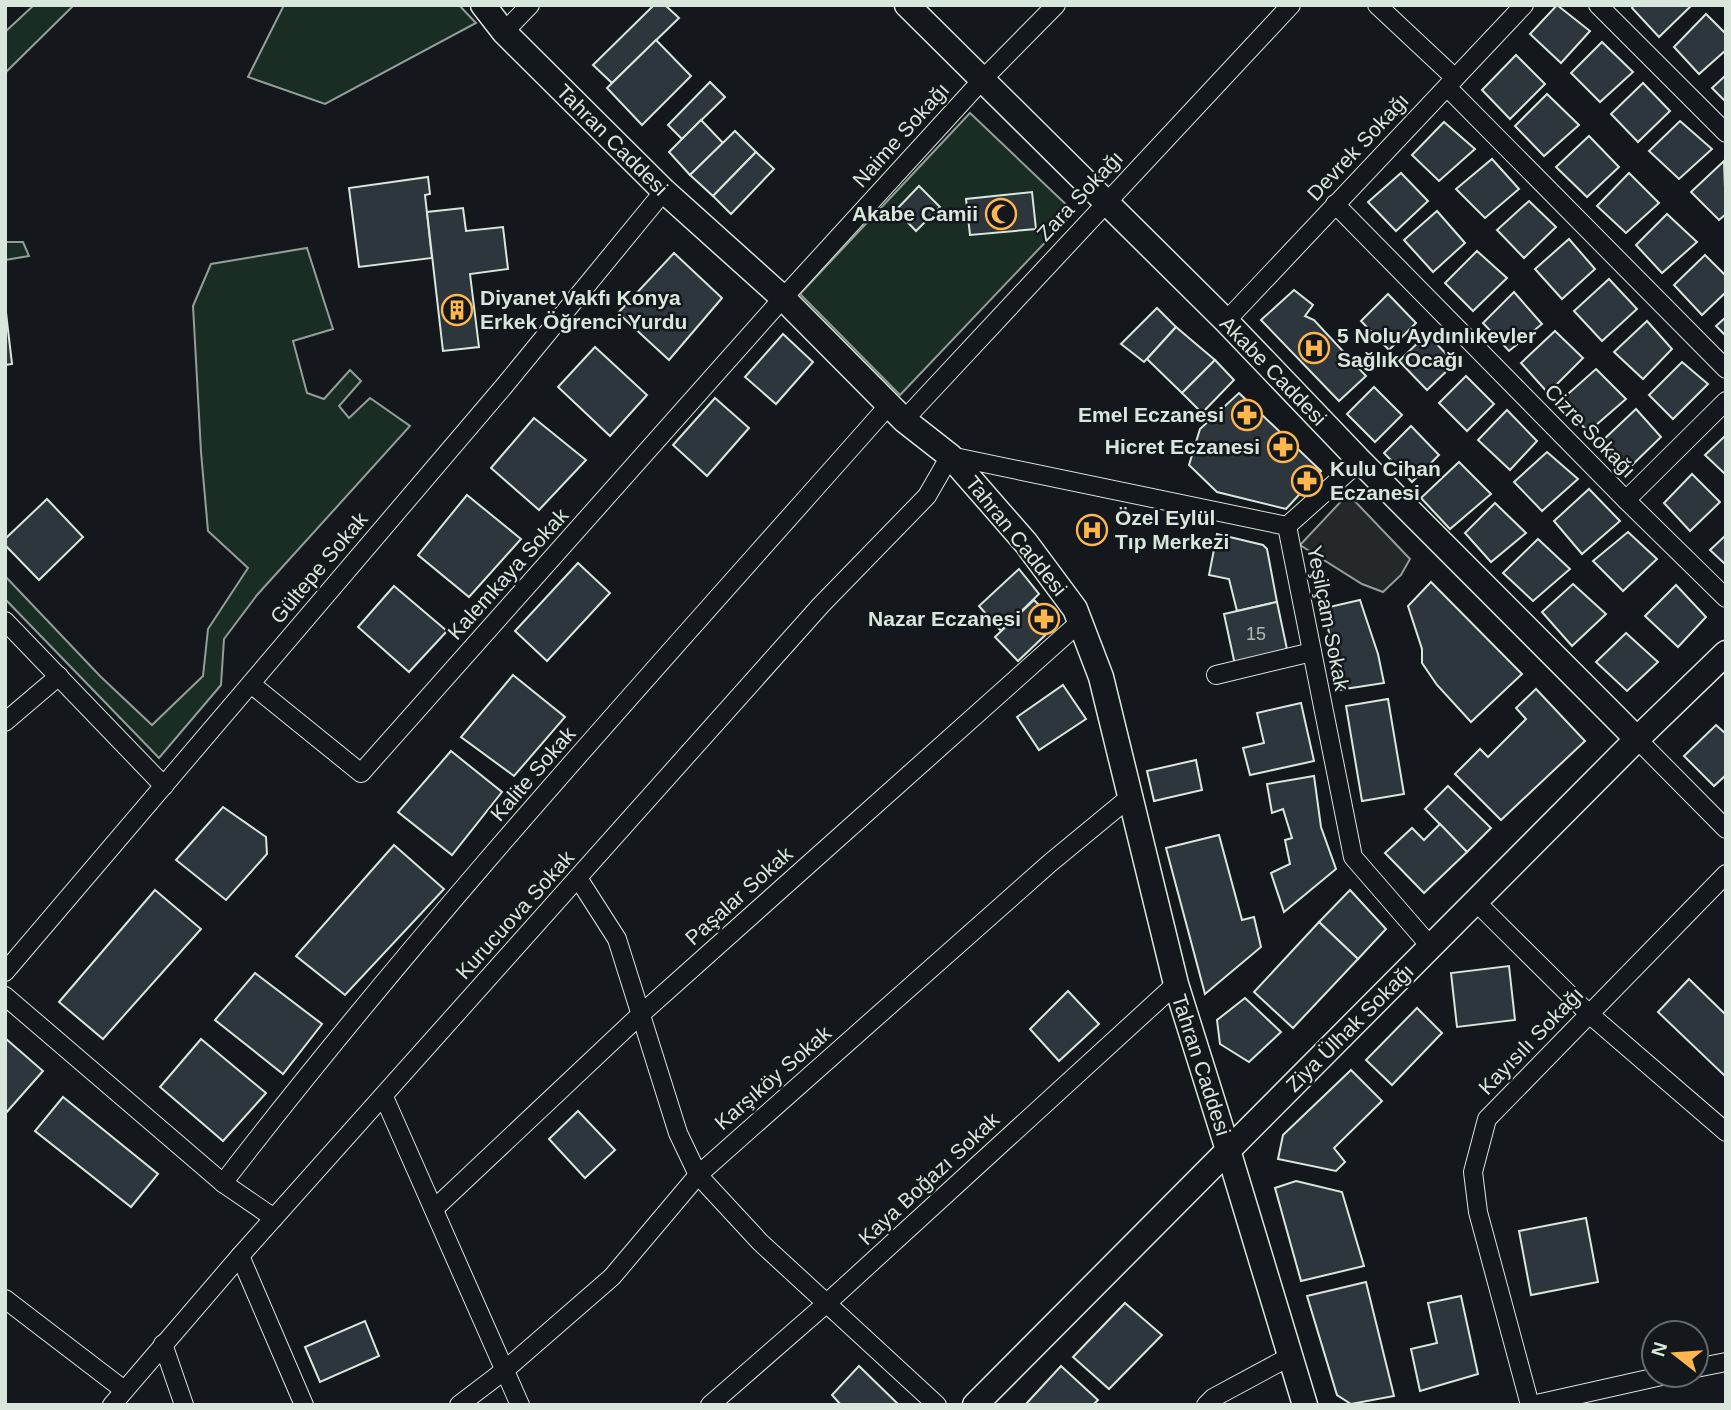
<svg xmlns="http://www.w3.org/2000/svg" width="1731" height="1410" font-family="Helvetica,sans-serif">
  <rect width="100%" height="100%" fill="#14181c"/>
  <g fill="#1a2d24" stroke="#939e99" stroke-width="2">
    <polygon points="34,5 74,5 5,73 5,32"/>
    <polygon points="284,5 459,5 476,23 325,104 248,77"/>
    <polygon points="970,113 1074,212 900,395 800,294"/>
    <polygon points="5,242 23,242 29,256 5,260"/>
    <polygon points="307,248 333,329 293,341 307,393 324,399 350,370 361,381 339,406 349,418 370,398 410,426 257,595 224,639 221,685 159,758 5,599 5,576 100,676 152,725 203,676 208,629 248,568 208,531 201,452 193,306 211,264"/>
  </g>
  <polygon fill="#24282b" stroke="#939e99" stroke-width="2" points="1348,494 1410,559 1401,575 1383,592 1362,584 1300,545"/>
  <g fill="#2c363c" stroke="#d8e6dc" stroke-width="2">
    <polygon points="654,5 665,5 679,18 612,83 593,65"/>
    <polygon points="1557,5 1590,31 1561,63 1530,34"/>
    <polygon points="1634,5 1692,5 1659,37 1632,8"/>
    <polygon points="1706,14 1726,34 1726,50 1699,74 1674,47"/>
    <polygon points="656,40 691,76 642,125 607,88"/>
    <polygon points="1602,42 1633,72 1600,102 1571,73"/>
    <polygon points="1516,55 1545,84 1510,119 1482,90"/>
    <polygon points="1726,75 1726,102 1712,88"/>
    <polygon points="710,82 725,97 682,139 668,125"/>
    <polygon points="1643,83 1670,111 1638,142 1611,114"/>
    <polygon points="1547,94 1579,125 1544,156 1515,126"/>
    <polygon points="701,120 723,143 690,175 669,152"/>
    <polygon points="1680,121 1712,149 1679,179 1649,151"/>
    <polygon points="1444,122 1475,149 1439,181 1412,155"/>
    <polygon points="735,131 756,152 713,196 690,175"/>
    <polygon points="1589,136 1619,167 1587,197 1556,167"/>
    <polygon points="756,152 774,169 731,214 713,196"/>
    <polygon points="1492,159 1519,189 1485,218 1456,189"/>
    <polygon points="1724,161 1726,214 1719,220 1691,192"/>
    <polygon points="1401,173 1428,201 1396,231 1368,202"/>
    <polygon points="1629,173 1659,203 1626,233 1597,206"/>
    <polygon points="428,177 430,194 425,195 432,258 359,267 349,188"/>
    <polygon points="919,186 940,207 916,231 896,210"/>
    <polygon points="1032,192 1036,229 970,235 966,199"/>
    <polygon points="1529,201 1556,227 1524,258 1497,230"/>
    <polygon points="463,208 466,231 503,227 508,269 470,274 479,347 443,351 427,212"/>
    <polygon points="1437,211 1465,243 1433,272 1404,240"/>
    <polygon points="1667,214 1697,242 1662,273 1636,245"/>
    <polygon points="1569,239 1595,269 1562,299 1535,269"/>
    <polygon points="1477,251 1507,278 1473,311 1445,283"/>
    <polygon points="674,253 722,298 669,360 618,313"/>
    <polygon points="1705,255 1726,276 1726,292 1702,315 1674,285"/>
    <polygon points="1609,279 1637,309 1602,341 1574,311"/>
    <polygon points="1294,290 1313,305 1305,316 1314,320 1366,376 1339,401 1261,320"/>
    <polygon points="1514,292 1542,324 1509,351 1483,323"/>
    <polygon points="1388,294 1416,323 1389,350 1361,321"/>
    <polygon points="5,304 12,364 5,365"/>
    <polygon points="1157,308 1176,327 1144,362 1121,344"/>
    <polygon points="1726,317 1726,336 1716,326"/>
    <polygon points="1647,321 1672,349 1643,379 1614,352"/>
    <polygon points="1176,327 1215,360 1182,393 1147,359"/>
    <polygon points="1555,331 1583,358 1548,393 1521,363"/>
    <polygon points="783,334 813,362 776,404 745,377"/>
    <polygon points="1427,334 1455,363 1427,390 1399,361"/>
    <polygon points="595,347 647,395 610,436 558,387"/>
    <polygon points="1215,360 1234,380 1202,413 1182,393"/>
    <polygon points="1682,362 1708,384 1673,419 1649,395"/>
    <polygon points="1596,369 1626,399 1588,432 1560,401"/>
    <polygon points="1466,376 1494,404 1467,431 1439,403"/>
    <polygon points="1374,387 1402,415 1375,442 1347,414"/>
    <polygon points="1239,393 1321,471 1286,509 1217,492 1189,465 1200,429"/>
    <polygon points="715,398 749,428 707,476 673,445"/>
    <polygon points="1636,409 1661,437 1627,470 1601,442"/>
    <polygon points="1507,410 1537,441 1510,470 1478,440"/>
    <polygon points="534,418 586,460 539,510 491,468"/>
    <polygon points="1411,426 1439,455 1412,482 1384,453"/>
    <polygon points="1726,435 1726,475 1705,455"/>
    <polygon points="1547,452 1578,479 1542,511 1514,482"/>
    <polygon points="1459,462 1491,494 1450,529 1421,498"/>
    <polygon points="1692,474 1720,502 1690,531 1664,503"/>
    <polygon points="1589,489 1620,521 1582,554 1554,521"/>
    <polygon points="467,495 521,539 469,597 418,555"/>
    <polygon points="47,499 83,537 39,580 5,545 5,539"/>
    <polygon points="1495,503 1526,533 1491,562 1465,533"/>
    <polygon points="1628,532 1657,559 1623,591 1593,561"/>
    <polygon points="1217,534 1263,545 1267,549 1277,602 1237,611 1229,579 1209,575"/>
    <polygon points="1726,535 1726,565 1710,550"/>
    <polygon points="1538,539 1570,569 1533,601 1503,573"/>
    <polygon points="578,563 610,593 547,661 515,631"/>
    <polygon points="1019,569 1039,594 1001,631 979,606"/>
    <polygon points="1431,582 1522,674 1471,722 1437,685 1422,663 1422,649 1408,606"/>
    <polygon points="1573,584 1606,614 1572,646 1542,612"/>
    <polygon points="1676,585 1706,617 1678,647 1645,616"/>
    <polygon points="394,586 447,631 409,672 358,627"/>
    <polygon points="1034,600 1057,624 1018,661 995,637"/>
    <polygon points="1360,600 1378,654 1384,683 1338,690 1325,608"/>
    <polygon points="1277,602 1288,654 1235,665 1224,614"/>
    <polygon points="1626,633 1658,662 1627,691 1596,662"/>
    <polygon points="513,675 565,717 514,776 461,737"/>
    <polygon points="1063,685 1086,719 1039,750 1017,717"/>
    <polygon points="1536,689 1585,741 1501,820 1455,774 1480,749 1488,757 1526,719 1516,708"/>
    <polygon points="1388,699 1404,794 1362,801 1346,706"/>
    <polygon points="1301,703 1314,761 1250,775 1243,748 1264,743 1257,713"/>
    <polygon points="1716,725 1726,734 1726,775 1714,786 1684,756"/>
    <polygon points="451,751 502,792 452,855 398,812"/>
    <polygon points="1196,760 1202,790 1154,801 1147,771"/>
    <polygon points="1314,776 1321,827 1336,869 1284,912 1271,873 1290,864 1285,840 1292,838 1283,809 1272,813 1267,784"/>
    <polygon points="1448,786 1491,828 1467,852 1425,809"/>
    <polygon points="223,807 266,837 267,854 226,900 176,860"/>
    <polygon points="1440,824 1467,852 1424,893 1385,853 1412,828 1424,840"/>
    <polygon points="1219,835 1242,920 1254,917 1261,947 1205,994 1166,848"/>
    <polygon points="394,845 444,889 345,995 296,956"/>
    <polygon points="155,890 201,929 103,1039 59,1002"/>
    <polygon points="1350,890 1386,929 1358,959 1319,922"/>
    <polygon points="1319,922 1358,959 1293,1028 1254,992"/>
    <polygon points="1509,966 1515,1020 1457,1027 1451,973"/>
    <polygon points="255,973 322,1024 283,1074 215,1020"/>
    <polygon points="1689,979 1726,1015 1726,1077 1658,1012"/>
    <polygon points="1068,991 1099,1024 1059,1061 1030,1029"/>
    <polygon points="1245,998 1281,1032 1249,1062 1220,1044 1217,1020"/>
    <polygon points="1417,1008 1442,1033 1392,1085 1366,1060"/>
    <polygon points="5,1038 43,1071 5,1114"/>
    <polygon points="201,1039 266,1093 223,1141 160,1087"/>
    <polygon points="1351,1070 1382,1101 1334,1148 1345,1162 1336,1171 1278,1159 1283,1135"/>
    <polygon points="63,1097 158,1174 131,1207 35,1131"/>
    <polygon points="578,1111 615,1150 585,1178 549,1139"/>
    <polygon points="1296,1181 1342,1192 1364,1266 1301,1281 1275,1188"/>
    <polygon points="1586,1218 1598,1282 1531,1295 1519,1231"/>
    <polygon points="1366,1282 1394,1396 1351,1404 1337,1395 1307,1296"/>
    <polygon points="1461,1296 1478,1374 1420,1391 1411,1349 1437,1343 1428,1303"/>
    <polygon points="1125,1303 1162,1335 1109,1389 1073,1357"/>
    <polygon points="365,1321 379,1356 320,1382 305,1347"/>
    <polygon points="859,1366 899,1405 841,1405 832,1395"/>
    <polygon points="1061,1366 1098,1400 1093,1405 1025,1405"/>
  </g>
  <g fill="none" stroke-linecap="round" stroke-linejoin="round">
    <g stroke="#d8e6dc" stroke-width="20">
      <g id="street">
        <polyline points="1377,5 1455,78"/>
        <polyline points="1598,5 1726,133"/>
        <polyline points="504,32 530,5"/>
        <polyline points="1447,87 1726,369"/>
        <polyline points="1335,204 1626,500 1726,598"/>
        <polyline points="1226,321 1524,5"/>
        <polyline points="904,420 1291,5"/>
        <polyline points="1626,500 1726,401"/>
        <polyline points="1287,526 1360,461"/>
        <polyline points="5,621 164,786"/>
        <polyline points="1216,675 1312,652"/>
        <polyline points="251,684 361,773 783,298 983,79 1056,5"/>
        <polyline points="5,722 59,676"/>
        <polyline points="1637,739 1726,829"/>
        <polyline points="578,878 617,939 678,1133 698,1175 760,1242 937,1405"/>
        <polyline points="1475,901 1588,1013 1726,1132"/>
        <polyline points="5,972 505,385 664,191"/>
        <polyline points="5,996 223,1183 274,1218"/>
        <polyline points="384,1097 520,1405"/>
        <path d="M223 1183C431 913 663 661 889 405"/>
        <polyline points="434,1209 640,1015 1080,622"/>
        <polyline points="240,1256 304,1405"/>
        <polyline points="5,1299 124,1390"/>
        <polyline points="163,1344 184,1405"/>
        <polyline points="1696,1368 1726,1362"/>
        <polyline points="112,1405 240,1256 821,605 927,496 950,456 1287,526 1353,857 1431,947"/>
        <polyline points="459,1405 505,1370 612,1277 698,1175 1050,863 1130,797"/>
        <polyline points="710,1405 827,1303 1176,984"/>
        <polyline points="1206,1405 1213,1398 1289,1357"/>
        <polyline points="1530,1405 1478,1212 1473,1172 1487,1119 1726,874"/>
        <polyline points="1532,1405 1666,1375"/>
      </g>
    </g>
    <g stroke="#d8e6dc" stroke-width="27">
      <g id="secondary">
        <polyline points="483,5 504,32 664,191 783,298 904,420 950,456 1026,543 1075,609 1101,677 1176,984 1228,1150 1305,1405"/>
        <polyline points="907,5 1226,321 1360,461 1637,739"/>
        <polyline points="975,1405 1637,739 1726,653"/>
      </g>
    </g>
    <use href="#street" stroke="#14181c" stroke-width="18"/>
    <use href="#secondary" stroke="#14181c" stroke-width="24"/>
  </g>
  <defs>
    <g id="mosque-ring" transform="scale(1.575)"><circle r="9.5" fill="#14181c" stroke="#ffb74d" stroke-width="1.5"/><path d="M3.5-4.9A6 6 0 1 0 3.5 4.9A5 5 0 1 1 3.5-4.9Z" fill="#ffb74d"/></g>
    <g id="building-ring" transform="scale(1.575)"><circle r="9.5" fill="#14181c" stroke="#ffb74d" stroke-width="1.5"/><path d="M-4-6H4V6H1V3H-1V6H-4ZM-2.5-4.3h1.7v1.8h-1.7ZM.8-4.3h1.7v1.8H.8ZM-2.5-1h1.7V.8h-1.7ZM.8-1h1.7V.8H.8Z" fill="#ffb74d"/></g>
    <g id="hospital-ring" transform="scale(1.575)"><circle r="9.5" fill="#14181c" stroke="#ffb74d" stroke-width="1.5"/><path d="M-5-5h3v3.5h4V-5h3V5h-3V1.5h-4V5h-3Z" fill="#ffb74d"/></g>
    <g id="pharmacy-ring" transform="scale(1.575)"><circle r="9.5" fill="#14181c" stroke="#ffb74d" stroke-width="1.5"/><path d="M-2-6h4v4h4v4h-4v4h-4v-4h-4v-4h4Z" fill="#ffb74d"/></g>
  </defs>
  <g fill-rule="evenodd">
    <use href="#mosque-ring" x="1001" y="214"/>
    <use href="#building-ring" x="457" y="310"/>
    <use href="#hospital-ring" x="1314" y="348"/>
    <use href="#pharmacy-ring" x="1247" y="415"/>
    <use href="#pharmacy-ring" x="1283" y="447"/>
    <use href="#pharmacy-ring" x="1307" y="481"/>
    <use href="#hospital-ring" x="1092" y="530"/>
    <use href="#pharmacy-ring" x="1044" y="619"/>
  </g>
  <g text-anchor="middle" stroke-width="5" stroke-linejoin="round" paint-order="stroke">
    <g font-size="18" fill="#adbab4">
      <text x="1256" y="640">15</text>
    </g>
    <g font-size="21" fill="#d8e6dc" stroke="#14181c">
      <text transform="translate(901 135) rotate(-48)" y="7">Naime Sokağı</text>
      <text transform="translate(612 140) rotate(45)" y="7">Tahran Caddesi</text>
      <text transform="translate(1358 147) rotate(-47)" y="7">Devrek Sokağı</text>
      <text transform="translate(1080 196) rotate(-47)" y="7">Zara Sokağı</text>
      <text transform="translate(1273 371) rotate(46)" y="7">Akabe Caddesi</text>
      <text transform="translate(1590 431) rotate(46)" y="7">Cizre Sokağı</text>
      <text transform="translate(1016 536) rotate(51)" y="7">Tahran Caddesi</text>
      <text transform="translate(319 568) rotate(-50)" y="7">Gültepe Sokak</text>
      <text transform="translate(508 574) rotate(-48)" y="7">Kalemkaya Sokak</text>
      <text transform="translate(1328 618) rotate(79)" y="7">Yeşilçam Sokak</text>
      <text transform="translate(533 774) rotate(-49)" y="7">Kalite Sokak</text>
      <text transform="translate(739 896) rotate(-42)" y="7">Paşalar Sokak</text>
      <text transform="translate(515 915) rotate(-48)" y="7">Kurucuova Sokak</text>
      <text transform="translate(1350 1028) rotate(-45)" y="7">Ziya Ülhak Sokağı</text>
      <text transform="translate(1531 1041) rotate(-46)" y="7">Kayısılı Sokağı</text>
      <text transform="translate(1201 1065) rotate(72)" y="7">Tahran Caddesi</text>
      <text transform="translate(773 1078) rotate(-41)" y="7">Karşıköy Sokak</text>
      <text transform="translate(929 1179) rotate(-43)" y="7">Kaya Boğazı Sokak</text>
    </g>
    <g font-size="21" font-weight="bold" fill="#d8e6dc" stroke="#14181c" text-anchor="end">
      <text x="978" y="221">Akabe Camii</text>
      <text x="480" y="305" text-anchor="start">Diyanet Vakfı Konya<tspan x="480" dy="24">Erkek Öğrenci Yurdu</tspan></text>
      <text x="1337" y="343" text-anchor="start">5 Nolu Aydınlıkevler<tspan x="1337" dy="24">Sağlık Ocağı</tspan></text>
      <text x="1224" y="422">Emel Eczanesi</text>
      <text x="1260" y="454">Hicret Eczanesi</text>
      <text x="1330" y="476" text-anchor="start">Kulu Cihan<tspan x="1330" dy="24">Eczanesi</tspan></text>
      <text x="1115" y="525" text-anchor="start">Özel Eylül<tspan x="1115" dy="24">Tıp Merkezi</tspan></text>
      <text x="1021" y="626">Nazar Eczanesi</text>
    </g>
  </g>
  <rect width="1731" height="1410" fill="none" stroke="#d8e6dc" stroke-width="14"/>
  <g transform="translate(1675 1354) rotate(287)"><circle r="33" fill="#14181c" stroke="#626a69" stroke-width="2"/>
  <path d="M0-5L12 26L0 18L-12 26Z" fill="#ffb74d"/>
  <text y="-10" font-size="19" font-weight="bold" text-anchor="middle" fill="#d8e6dc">N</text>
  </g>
</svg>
